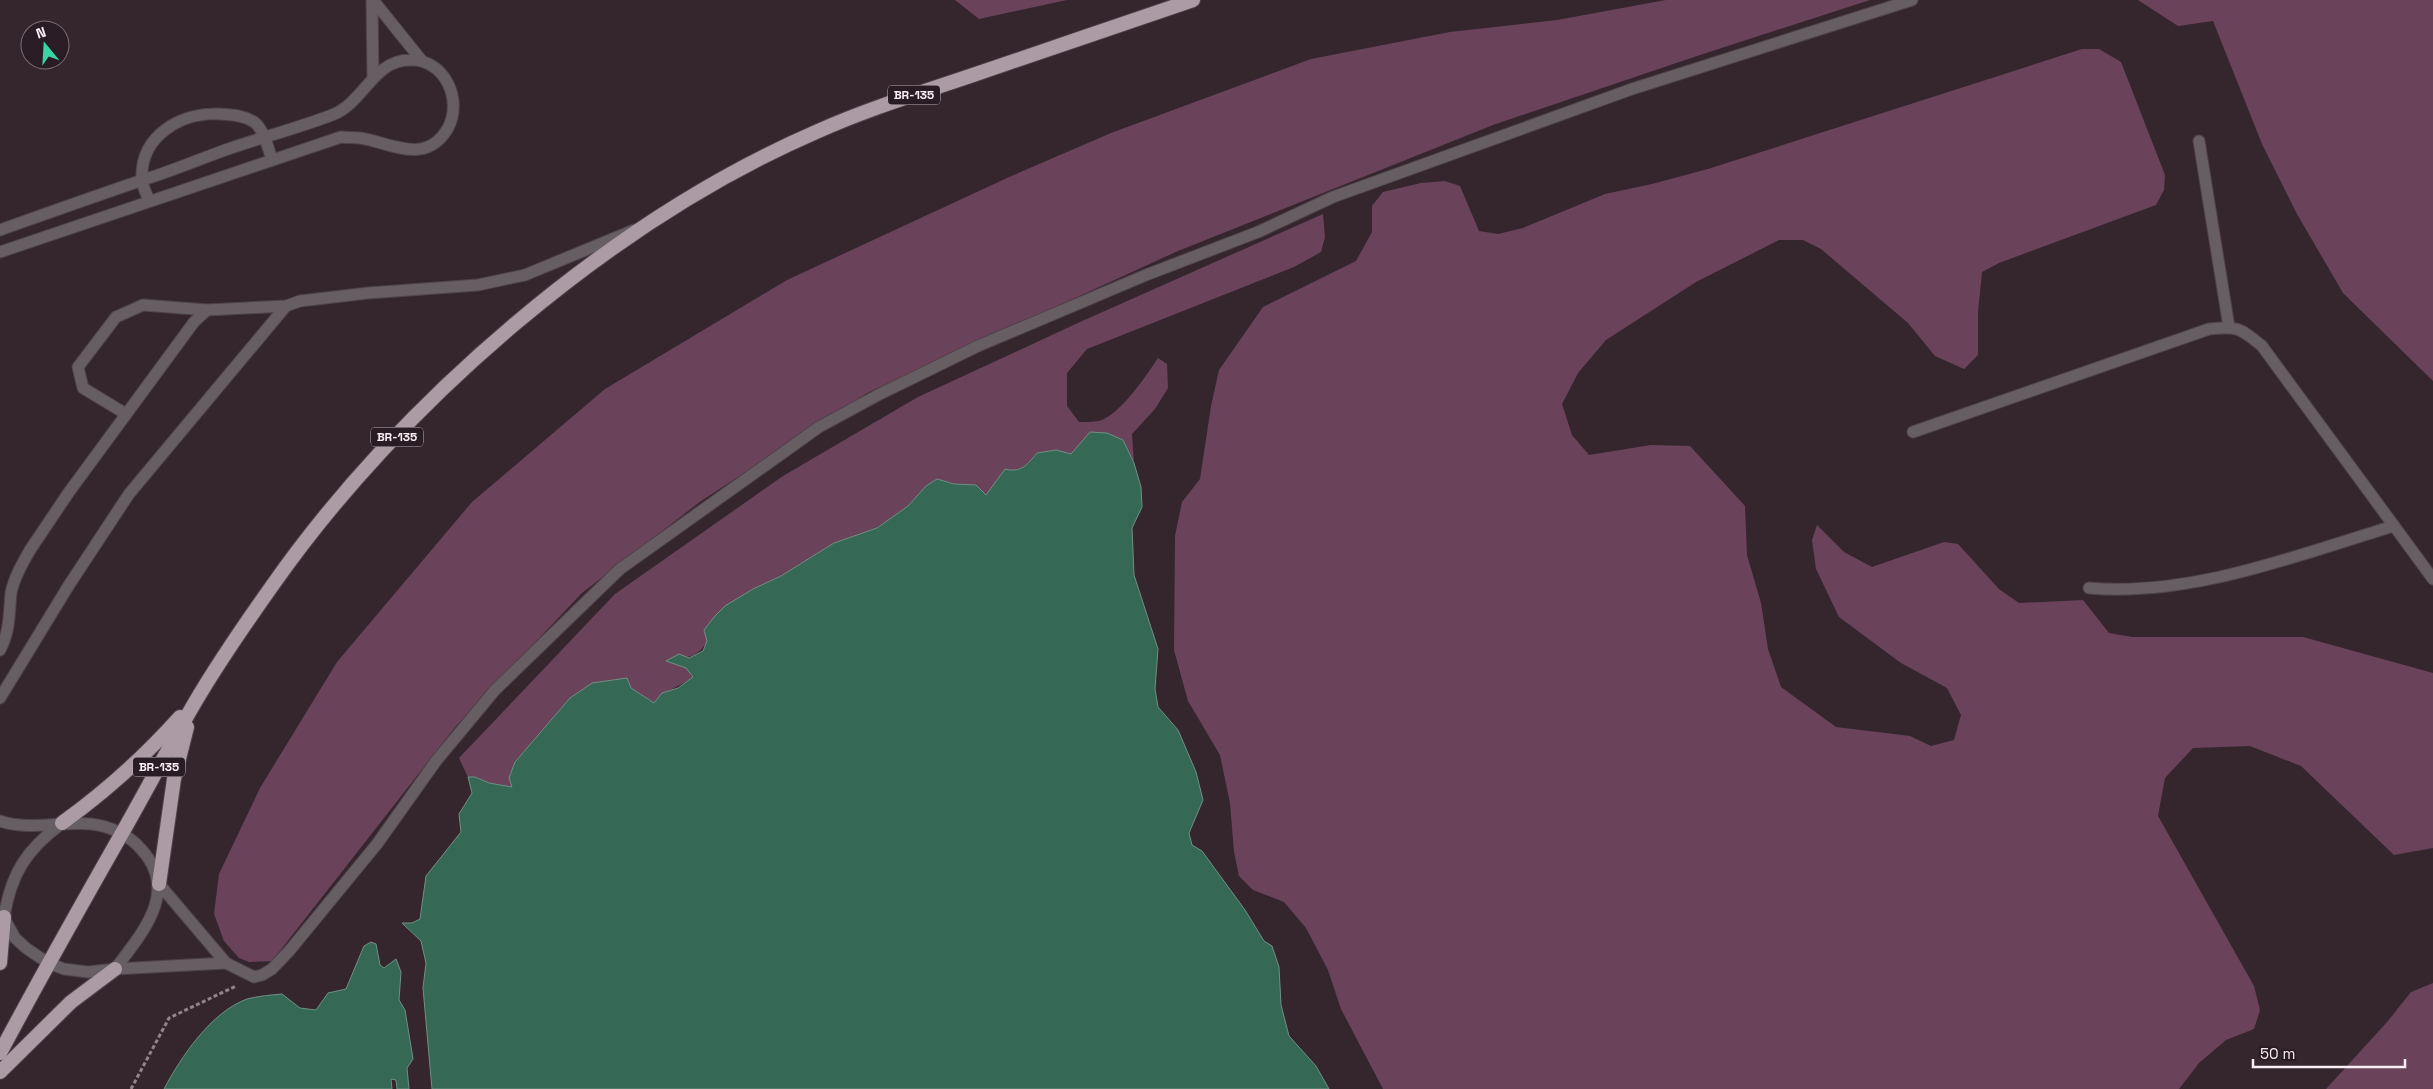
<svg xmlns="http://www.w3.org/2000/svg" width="2433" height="1089" font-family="'Space Grotesk',sans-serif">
  <rect width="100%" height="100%" fill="#35262e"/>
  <g fill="#6a435a">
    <polygon points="955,0 1067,0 979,19"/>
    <polygon points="1666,0 1870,0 1700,55 1493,125 1178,251 867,393 701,501 582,593 456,726 272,961 249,962 239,958 224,941 214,914 219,874 260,788 337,662 472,502 605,389 787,280 1007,178 1111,133 1311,59 1450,32 1557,20"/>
    <polygon points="2138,0 2433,0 2433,381 2343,293 2297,214 2262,144 2213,21 2178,26"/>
    <polygon points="2082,49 2099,49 2121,62 2165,175 2164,190 2156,205 1999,263 1982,272 1978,312 1978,355 1964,369 1935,356 1908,323 1821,249 1803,240 1779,240 1696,282 1606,340 1578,373 1562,404 1572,435 1589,455 1651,445 1690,446 1745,506 1747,555 1761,603 1768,649 1781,687 1836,727 1910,736 1931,746 1954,740 1961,715 1947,688 1901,663 1839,617 1816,569 1812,540 1817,525 1844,552 1872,567 1944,542 1958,544 1999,589 2019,603 2083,600 2109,633 2132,637 2303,637 2433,673 2433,848 2394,855 2301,766 2250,746 2193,748 2165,778 2158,816 2254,986 2260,1010 2254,1029 2226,1040 2199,1063 2179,1089 1383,1089 1341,1009 1328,970 1306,928 1284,902 1253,890 1239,876 1234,852 1230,803 1220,755 1188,701 1174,650 1175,536 1182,502 1200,479 1211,406 1219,370 1263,307 1356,261 1372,232 1372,206 1383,192 1421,183 1445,181 1460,186 1479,231 1498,234 1523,228 1605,194 1652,184 1708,169"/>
    <path d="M1323 214 1325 237 1321 252 1294 267 1087 349 1067 373V406L1079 422C1085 422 1093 422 1099 421 1120 415 1146 376 1158 358L1167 364 1168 388 1155 409 1132 434 1134 463 1123 440 1071 454 1056 450 1037 453C1027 465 1021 473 1005 470L986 495 976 485 954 484 937 479 926 486 908 506 877 528 834 543 781 576 753 589 707 641C699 658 683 658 666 661L686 668 694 677C679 687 664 690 654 703L630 688 570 698 515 762 512 788 489 783 475 777H468L459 758 615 594 783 476 918 397 1080 322Z"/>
    <polygon points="2433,983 2433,1089 2326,1089 2388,1021 2411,992"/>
  </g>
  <g fill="#356855" stroke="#709084">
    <path d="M1090 432 1107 433 1123 440 1134 463 1141 487 1142 507 1132 528 1134 575 1158 649 1155 689 1158 707 1178 730 1196 772 1203 800 1189 833 1192 845 1202 851 1245 910 1264 941 1272 946 1279 967 1281 1005 1289 1036 1316 1066 1329 1089H432L423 988 426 963 421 941 402 923H412L420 919 426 876 461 832 459 814 472 793 468 777H475L489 783 512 787 509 778 515 762 570 698 592 683 627 678 631 688 654 703 662 693 678 688 693 677 686 668 666 661 679 654 689 658 703 651 707 641 704 630 714 617 725 606 753 589 781 576 834 543 877 528 908 506 926 486 937 479 954 484 976 485 986 495 1005 469C1021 473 1027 465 1037 453L1056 450 1071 454Z"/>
    <path d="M371 942 376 944 380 965 384 968 396 959 401 972 399 1000 405 1010 413 1059 407 1068 409 1089H397L396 1080 391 1079 392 1089H164C181 1057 211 1012 247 999 258 996 271 995 282 994L300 1008 316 1010 328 993 346 989 364 946Z"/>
  </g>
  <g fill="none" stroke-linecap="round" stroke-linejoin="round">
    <g stroke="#50424a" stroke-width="13">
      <g id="service">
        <polyline points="372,0 373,78"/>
        <polyline points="373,0 422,61"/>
        <polyline points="2199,141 2229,327"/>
        <path d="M149 201C147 194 142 186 142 179 140 135 182 112 220 114 232 115 243 115 254 122 264 129 268 148 272 160"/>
        <path d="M0 230C48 213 95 196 143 180 172 171 200 159 228 149 263 137 298 128 332 115 364 103 373 60 410 60 445 59 463 100 448 128 426 166 392 143 360 138 354 137 347 138 341 137L0 252"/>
        <polyline points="126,414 83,388 78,367 116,317 143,305 207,310 286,306 300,301 368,293 478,285 525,275 634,230"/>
        <path d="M1913 432 2209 329C2238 326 2240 328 2262 346L2433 579"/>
        <path d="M2089 588C2192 597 2297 555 2394 526"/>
        <path d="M0 650C10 631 9 614 11 593 14 578 22 564 30 550L69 492 194 322 207 310"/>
        <polyline points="0,698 69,585 129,494 286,306"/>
        <path d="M0 821C29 831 61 821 91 824 110 826 129 835 141 849 180 891 143 932 115 969"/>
        <polyline points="159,884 226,963 254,977 262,975 272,969 290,950 377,844 436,761 495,690 620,569 819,427 878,395 978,346 1146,275 1258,232 1333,197 1632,89 1912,0"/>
        <polyline points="0,911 15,938 26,948 48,963 64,969 88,972 115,969 226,963"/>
        <path d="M4 917C11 874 26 850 61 824"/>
      </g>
    </g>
    <g stroke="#50424a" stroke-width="16">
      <g id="trunk">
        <path d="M62 823C105 792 145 756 180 717"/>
        <polyline points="159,884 174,779 187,727"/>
        <polyline points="0,963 4,917"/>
        <path d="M0 1053C39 980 80 907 121 835 146 791 169 747 194 704 218 663 245 624 272 586 400 403 611 221 816 132 867 109 920 93 973 75 1046 50 1120 25 1193 0"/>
        <polyline points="0,1072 71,1002 115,969"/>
      </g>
    </g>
    <polyline stroke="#91848b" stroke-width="3" stroke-dasharray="4 2.5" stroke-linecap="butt" points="131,1089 169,1018 236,986"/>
    <use href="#service" stroke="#665e63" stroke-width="11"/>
    <use href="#trunk" stroke="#ac9ba4" stroke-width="14"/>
  </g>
  <g text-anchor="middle" stroke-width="5" stroke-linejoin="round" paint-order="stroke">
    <g fill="#2a1c24" stroke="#baafb5" stroke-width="1">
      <rect x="888" y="85.5" width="52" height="19" rx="4"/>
      <rect x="371" y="427.5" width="52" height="19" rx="4"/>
      <rect x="133" y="757.5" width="52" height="19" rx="4"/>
    </g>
    <g font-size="12" font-weight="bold" fill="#f8eef3">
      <text x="914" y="99">BR-135</text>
      <text x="397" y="441">BR-135</text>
      <text x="159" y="771">BR-135</text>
    </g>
  </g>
  <g transform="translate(45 45) rotate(342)"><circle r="24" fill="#2a1c24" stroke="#7c7077"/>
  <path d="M0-4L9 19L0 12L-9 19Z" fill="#38d4a6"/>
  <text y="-8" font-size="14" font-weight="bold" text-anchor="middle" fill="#f8eef3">N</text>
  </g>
  <path d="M2253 1059v8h152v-8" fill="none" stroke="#f8eef3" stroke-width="2.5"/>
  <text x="2260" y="1059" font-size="15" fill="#f8eef3" stroke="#2a1c24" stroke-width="4" paint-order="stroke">50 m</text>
</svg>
